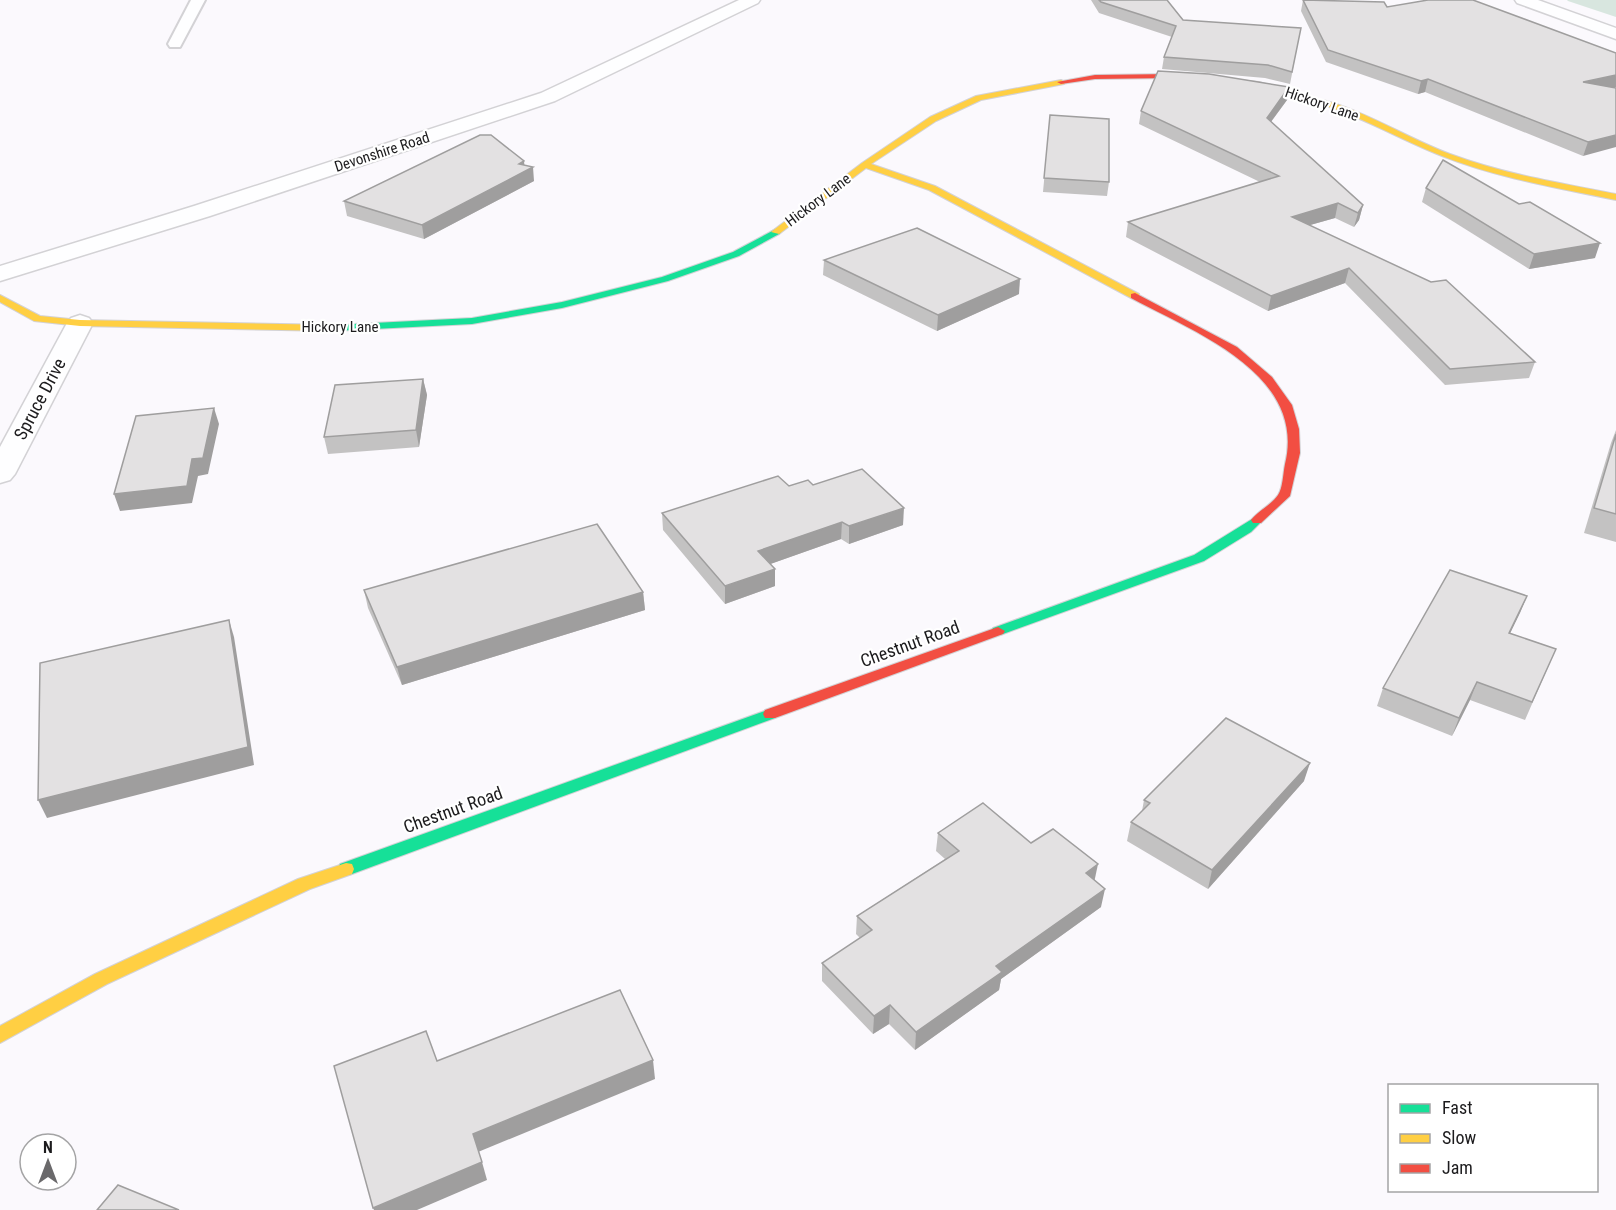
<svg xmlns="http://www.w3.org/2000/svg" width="1616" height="1210" font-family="'Roboto Condensed',sans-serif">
  <rect width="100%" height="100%" fill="#fbf9fd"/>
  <polygon fill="#d8e6df" points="1567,0 1616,0 1616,17 1568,1"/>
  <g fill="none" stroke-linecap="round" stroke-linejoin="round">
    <g stroke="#d3d2d5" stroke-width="4">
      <polygon id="lane" points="191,0 205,0 180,47 170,47 168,44"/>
    </g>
    <g stroke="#d3d2d5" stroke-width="3">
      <g id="street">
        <polygon points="739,0 760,0 758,3 555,101 210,216 0,281 0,266 194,206 541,93"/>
        <polygon points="1515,0 1538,0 1616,28 1616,39 1517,3"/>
        <polygon points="80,315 89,318 93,323 15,474 10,480 0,483 0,447 67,323 71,318"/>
      </g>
    </g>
    <g stroke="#d3d2d5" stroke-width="2">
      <g id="fast">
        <polygon points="776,229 781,232 779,234 739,256 668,281 562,308 472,324 334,331 329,328 334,325 472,318 562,302 662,277 733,252"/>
        <polygon points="1257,516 1263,520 1251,532 1204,561 1003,634 998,635 991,631 993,628 1194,555"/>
        <polygon points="770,709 775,710 777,714 775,718 352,874 346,875 340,874 338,869 340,864"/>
      </g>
    </g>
    <g stroke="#d3d2d5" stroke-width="2">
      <g id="slow">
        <polygon points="1061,80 1065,82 1064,84 981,100 936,121 871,164 935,186 1139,294 1139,298 1131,298 929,190 866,168 779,234 771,232 862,163 930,117 976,96"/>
        <path d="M1323 100C1368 112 1407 138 1450 154 1504 174 1560 183 1616 194V200C1558 188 1498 178 1442 156 1401 140 1363 117 1320 104L1319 102Z"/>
        <polygon points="0,295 40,316 80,320 334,325 339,328 334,331 80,326 34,321 0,302"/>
        <polygon points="346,863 352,864 354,869 352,874 310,889 107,984 0,1043 0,1026 95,974 298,879"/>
      </g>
    </g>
    <g stroke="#d3d2d5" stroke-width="2">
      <g id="jam">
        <polygon points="1172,74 1259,82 1327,102 1323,104 1259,86 1172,78 1095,79 1061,84 1057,82 1095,75"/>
        <path d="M1135 293 1237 347 1272 377 1292 405 1299 429 1300 453 1290 496 1261 523H1253L1251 520C1258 511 1271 505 1278 495 1283 488 1283 473 1285 464 1307 374 1194 332 1131 298V294Z"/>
        <polygon points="998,627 1005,631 1003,634 775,718 765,718 763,714 765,710"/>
      </g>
    </g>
    <use href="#lane" fill="#fefeff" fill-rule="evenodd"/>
    <use href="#street" fill="#fefeff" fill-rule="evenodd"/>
    <use href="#fast" fill="#16e098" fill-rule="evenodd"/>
    <use href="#slow" fill="#ffcf43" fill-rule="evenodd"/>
    <use href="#jam" fill="#f24e42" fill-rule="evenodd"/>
  </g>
  <g fill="#c3c2c2">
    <polygon points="1091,0 1167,0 1183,20 1301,28 1290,84 1265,78 1162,69 1164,57 1172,37 1099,13"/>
    <polygon points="1303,0 1325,0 1387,7 1614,87 1583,156 1425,92 1418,94 1326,62 1301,11"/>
    <polygon points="1289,87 1287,100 1271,122 1363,205 1359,220 1354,227 1335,218 1310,225 1535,362 1529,378 1445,385 1345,283 1268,311 1126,237 1128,222 1260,182 1139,124 1141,111"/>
    <polygon points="1050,115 1109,182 1107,196 1043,192"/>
    <polygon points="524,165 534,181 424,239 347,216 344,201"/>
    <polygon points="1426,188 1519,204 1595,258 1529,269 1422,202"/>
    <polygon points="824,260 1019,294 937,331 823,275"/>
    <polygon points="423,379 427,395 419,447 328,454 324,437"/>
    <polygon points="1616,430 1616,542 1584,533 1611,443"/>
    <polygon points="813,485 903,525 849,544 841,539 770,564 775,586 725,604 663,530 662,513 789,486"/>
    <polygon points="364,590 643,592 645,610 402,685 368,608"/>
    <polygon points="1527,596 1510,633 1556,649 1525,720 1470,700 1452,736 1377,706 1383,688"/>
    <polygon points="1304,781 1208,889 1127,841 1131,822 1142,811 1144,800"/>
    <polygon points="938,833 1031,843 1095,880 1101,907 1001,979 999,990 915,1050 889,1024 873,1034 822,981 822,963 860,938 856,934 857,916 945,859 936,851"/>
  </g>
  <g fill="#9f9e9e">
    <polygon points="1616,75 1616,87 1579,95 1583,82"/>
    <polygon points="1428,79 1425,92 1418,94 1421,81"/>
    <polygon points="1289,87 1287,100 1264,131 1267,118"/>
    <polygon points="1616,135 1616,147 1583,156 1588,142"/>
    <polygon points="524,161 525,171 533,167 534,181 424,239 422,225"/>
    <polygon points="1338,203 1335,218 1289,231 1292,217"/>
    <polygon points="1363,205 1359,220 1354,227 1358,213"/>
    <polygon points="1600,243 1595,258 1529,269 1534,254"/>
    <polygon points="1349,268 1345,283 1268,311 1271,296"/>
    <polygon points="1020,279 1019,294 937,331 938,315"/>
    <polygon points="423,379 427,395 419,447 416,430"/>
    <polygon points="214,408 219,424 208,474 198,476 192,503 120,511 114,494"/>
    <polygon points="904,508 903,525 849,544 849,526"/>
    <polygon points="842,522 841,539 759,568 758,551"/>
    <polygon points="775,569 775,586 725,604 725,586"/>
    <polygon points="643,592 645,610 402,685 397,667"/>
    <polygon points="1527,596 1520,613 1502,650 1509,633"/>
    <polygon points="229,620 234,637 254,765 47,818 38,800"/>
    <polygon points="1477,682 1470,700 1452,736 1459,718"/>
    <polygon points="1310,763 1304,781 1208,889 1212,870"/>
    <polygon points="1098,864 1094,883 1086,873"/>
    <polygon points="1105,889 1101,907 1001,979 999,990 915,1050 916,1032 996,966"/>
    <polygon points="890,1005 889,1024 873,1034 874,1016"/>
    <polygon points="653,1060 655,1079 478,1152 473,1134"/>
    <polygon points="482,1162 487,1180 417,1210 374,1210 373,1208"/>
  </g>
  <g fill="#e3e1e2" stroke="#9f9e9e" stroke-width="1.5">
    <polygon points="1099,0 1167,0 1183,20 1301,28 1292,72 1268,65 1164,57 1176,26 1101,2"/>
    <polygon points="1303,0 1384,2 1387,7 1428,0 1473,0 1616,53 1616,75 1583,82 1616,88 1616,135 1588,142 1428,79 1421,81 1328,50"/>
    <polygon points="1158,71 1209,74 1289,87 1267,118 1363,205 1358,213 1338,203 1292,217 1431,282 1446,280 1535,362 1450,369 1349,268 1271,296 1128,222 1279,176 1141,111"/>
    <polygon points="1050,115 1109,119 1109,182 1044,178"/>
    <polygon points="480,135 491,135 524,161 519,164 533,167 422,225 344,201"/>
    <polygon points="1443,160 1519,204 1530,202 1600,243 1534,254 1426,188"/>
    <polygon points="917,228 1020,279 938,315 824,260"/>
    <polygon points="423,379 416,430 324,437 335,385"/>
    <polygon points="214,408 203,458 192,459 187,486 114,494 136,416"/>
    <polygon points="1616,434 1616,514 1594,508"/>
    <polygon points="862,469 904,508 849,526 842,522 758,551 775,569 725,586 662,513 778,476 789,486 808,480 813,485"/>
    <polygon points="597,524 643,592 397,667 364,590"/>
    <polygon points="1450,570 1527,596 1509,633 1556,649 1532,702 1477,682 1459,718 1383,688"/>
    <polygon points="229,620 248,747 38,800 40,663"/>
    <polygon points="1226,718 1310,763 1212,870 1131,822 1150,803 1144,800"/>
    <polygon points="983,803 1031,843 1053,829 1098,864 1086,873 1105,889 996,966 1002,972 916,1032 890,1005 874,1016 822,963 872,930 857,916 959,851 938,833"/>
    <polygon points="620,990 653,1060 473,1134 482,1162 373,1208 334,1066 426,1031 437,1061"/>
    <polygon points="118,1185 179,1210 97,1210"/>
  </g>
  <g text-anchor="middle" stroke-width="4.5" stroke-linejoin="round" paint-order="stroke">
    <g font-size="15" fill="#1c1b1d" stroke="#fff">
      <text transform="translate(1322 104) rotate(19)" y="5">Hickory Lane</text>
      <text transform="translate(382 152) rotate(-18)" y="5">Devonshire Road</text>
      <text transform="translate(818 200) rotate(-37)" y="5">Hickory Lane</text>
      <text x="340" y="332">Hickory Lane</text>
    </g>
    <g font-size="18" fill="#1c1b1d" stroke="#fff">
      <text transform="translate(40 399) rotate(-62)" y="6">Spruce Drive</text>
      <text transform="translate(910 644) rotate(-20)" y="6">Chestnut Road</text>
      <text transform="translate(453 810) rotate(-20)" y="6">Chestnut Road</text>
    </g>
  </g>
  <rect x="1388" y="1084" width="210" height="108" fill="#ffffff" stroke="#a4a4a5" stroke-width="1.5"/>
  <rect x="1400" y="1104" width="30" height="9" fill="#16e098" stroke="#a4a4a5" stroke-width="1.5"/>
  <text x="1442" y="1114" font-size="18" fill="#1c1b1d">Fast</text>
  <rect x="1400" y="1134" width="30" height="9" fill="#ffcf43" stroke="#a4a4a5" stroke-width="1.5"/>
  <text x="1442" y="1144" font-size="18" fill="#1c1b1d">Slow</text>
  <rect x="1400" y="1164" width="30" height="9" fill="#f24e42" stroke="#a4a4a5" stroke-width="1.5"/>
  <text x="1442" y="1174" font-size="18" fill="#1c1b1d">Jam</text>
  <g transform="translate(48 1162)"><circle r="28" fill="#ffffff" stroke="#a4a4a5" stroke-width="1.5"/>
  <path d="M0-4.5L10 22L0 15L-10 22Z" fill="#6a696b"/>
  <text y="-9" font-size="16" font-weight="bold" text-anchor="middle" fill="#1c1b1d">N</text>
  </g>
</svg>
